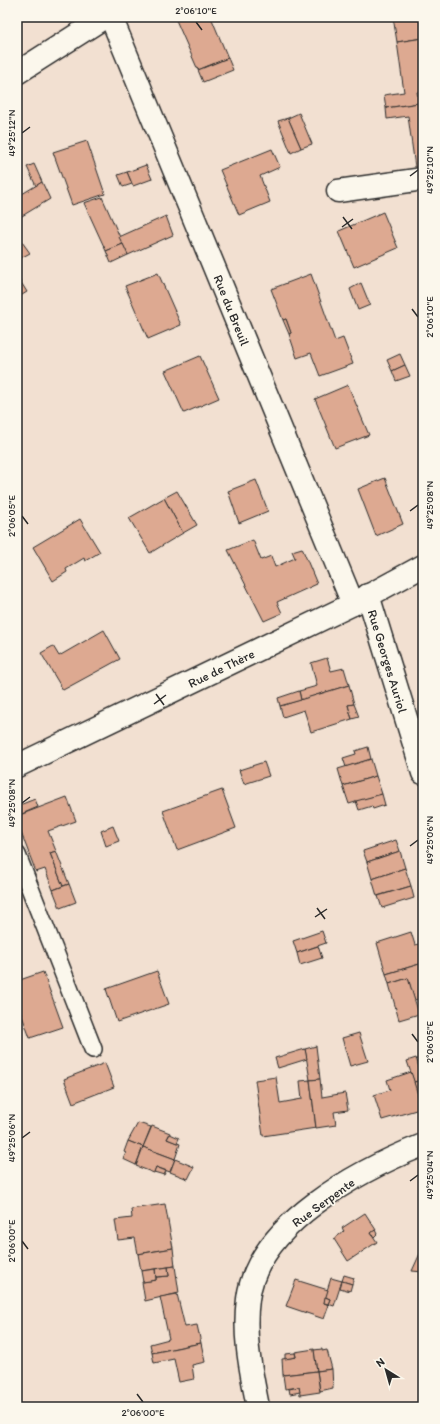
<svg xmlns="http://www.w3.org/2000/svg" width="440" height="1424" font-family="Itim,sans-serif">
  <rect width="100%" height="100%" fill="#f2e0d1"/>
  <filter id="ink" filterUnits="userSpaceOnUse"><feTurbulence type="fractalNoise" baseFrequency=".025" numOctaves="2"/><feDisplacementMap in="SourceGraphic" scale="8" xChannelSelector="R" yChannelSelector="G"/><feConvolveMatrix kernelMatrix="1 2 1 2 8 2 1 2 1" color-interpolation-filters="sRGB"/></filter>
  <g filter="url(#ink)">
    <g fill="#dda991" stroke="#2b2b2b">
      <polygon points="183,17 211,17 228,58 198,70 176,20"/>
      <polygon points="393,17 423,17 423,38 397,42"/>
      <polygon points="423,38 423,91 417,92 419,103 386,108 384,95 404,92 397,42"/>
      <polygon points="228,58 233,70 203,82 198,70"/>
      <polygon points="419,103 420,113 423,112 423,166 415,167 408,116 387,119 386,108"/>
      <polygon points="299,113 312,144 301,148 288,118"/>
      <polygon points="288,118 301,148 291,153 278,121"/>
      <polygon points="87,141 105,194 72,205 53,152"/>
      <polygon points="272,149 280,167 260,176 270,202 239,215 220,170"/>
      <polygon points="34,164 42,182 36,186 27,167"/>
      <polygon points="146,165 152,179 133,186 127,172"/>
      <polygon points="127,172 132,184 123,187 118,175"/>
      <polygon points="42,182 50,199 17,219 17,197"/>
      <polygon points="102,197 123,244 106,251 84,203"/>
      <polygon points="383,212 398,248 354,267 339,231"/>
      <polygon points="166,216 173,235 128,255 119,237"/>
      <polygon points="17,235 30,253 17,260"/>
      <polygon points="123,244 128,255 111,263 106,251"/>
      <polygon points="158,273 181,325 148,339 125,286"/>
      <polygon points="311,274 335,341 343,338 353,364 320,376 311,353 297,358 289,334 291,333 286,319 283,320 271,289"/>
      <polygon points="17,276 27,292 17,298"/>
      <polygon points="361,283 370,305 358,310 350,289"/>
      <polygon points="286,319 291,333 289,334 283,320"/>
      <polygon points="400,354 405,365 392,371 387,360"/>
      <polygon points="200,356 219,398 184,413 165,371"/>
      <polygon points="405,365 410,376 396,381 392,371"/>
      <polygon points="348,385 369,435 335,448 315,399"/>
      <polygon points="385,478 403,524 376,536 358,489"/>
      <polygon points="256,480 268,511 239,523 228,491"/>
      <polygon points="177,491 197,525 183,533 164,498"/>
      <polygon points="164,498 183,533 150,553 129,518"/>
      <polygon points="80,519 100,552 85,561 84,558 66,569 67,572 53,581 33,547"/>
      <polygon points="253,540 261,560 271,556 275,567 295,558 292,551 302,548 317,584 277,602 282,613 264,621 228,550"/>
      <polygon points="104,630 120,659 63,690 41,653 53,646 59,656"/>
      <polygon points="327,658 331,671 344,668 349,685 301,700 299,691 317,686 311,663"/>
      <polygon points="349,685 354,704 348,705 352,719 311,732 304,710 283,717 280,706"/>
      <polygon points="299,691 301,700 280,706 278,698"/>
      <polygon points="354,704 359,717 352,719 348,705"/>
      <polygon points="368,747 371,759 346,767 343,758 356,754 355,751"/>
      <polygon points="371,759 376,776 343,786 338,769"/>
      <polygon points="264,762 269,776 244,784 239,770"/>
      <polygon points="376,776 382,794 349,804 343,786"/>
      <polygon points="222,790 236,828 177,850 163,811"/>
      <polygon points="382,794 385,805 373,809 372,806 359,810 356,801"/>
      <polygon points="67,797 76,821 48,831 56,851 50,853 63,886 53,890 45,869 36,872 17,822 17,816"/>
      <polygon points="35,799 38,807 17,816 17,806"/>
      <polygon points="113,826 119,841 106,846 101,831"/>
      <polygon points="396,840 400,851 367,862 363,851"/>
      <polygon points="56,851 69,884 63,886 50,853"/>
      <polygon points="400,851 405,868 372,879 367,862"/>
      <polygon points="405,868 411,886 377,896 372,879"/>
      <polygon points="69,884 76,902 60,908 53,890"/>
      <polygon points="411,886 414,898 382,908 378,896"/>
      <polygon points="322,931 326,943 297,953 293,941"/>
      <polygon points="411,932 415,945 423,943 423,963 386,974 377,943"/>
      <polygon points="318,946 322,958 300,965 297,953"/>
      <polygon points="423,963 423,998 414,1000 408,978 389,984 386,974"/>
      <polygon points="157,971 169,1004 117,1022 106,989"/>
      <polygon points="43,972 63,1027 30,1038 17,1002 17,981"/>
      <polygon points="408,978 419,1014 399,1020 389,984"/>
      <polygon points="359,1033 368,1061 350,1066 342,1038"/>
      <polygon points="316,1046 320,1079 310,1080 305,1049"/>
      <polygon points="305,1049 307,1059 278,1068 275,1058"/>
      <polygon points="416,1058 423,1080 414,1082 407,1061"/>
      <polygon points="105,1063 114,1087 73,1103 64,1079"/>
      <polygon points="411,1072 423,1108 382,1120 374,1095 390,1090 387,1080"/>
      <polygon points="276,1077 280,1103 302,1099 300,1081 310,1080 316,1128 263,1136 255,1080"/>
      <polygon points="320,1079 322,1097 345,1093 348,1110 334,1112 336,1125 316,1128 310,1080"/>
      <polygon points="423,1080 423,1093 418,1095 414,1082"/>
      <polygon points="423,1093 423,1108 418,1095"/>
      <polygon points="138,1123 151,1127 143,1147 128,1141"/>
      <polygon points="152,1126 170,1133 167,1139 180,1144 175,1159 143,1147"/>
      <polygon points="170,1134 179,1138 177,1143 167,1139"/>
      <polygon points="128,1141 143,1147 136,1165 123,1159 126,1153 124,1152"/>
      <polygon points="143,1147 175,1159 170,1172 156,1167 154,1173 136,1166"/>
      <polygon points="175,1159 194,1167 188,1179 170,1172"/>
      <polygon points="156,1167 166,1171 164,1175 154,1172"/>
      <polygon points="165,1204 173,1248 138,1254 135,1238 118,1240 115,1220 132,1218 131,1209"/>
      <polygon points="365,1213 376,1230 371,1233 377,1242 348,1261 334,1239 344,1231 342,1228"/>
      <polygon points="375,1230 377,1234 374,1237 371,1233"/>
      <polygon points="423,1247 423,1272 412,1271"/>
      <polygon points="173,1248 175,1266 141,1271 138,1254"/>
      <polygon points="175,1266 179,1293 145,1301 142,1282 156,1280 156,1277 169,1276 168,1267"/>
      <polygon points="168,1267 169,1276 156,1277 155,1269"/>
      <polygon points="155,1269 156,1280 143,1282 141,1271"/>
      <polygon points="344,1275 354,1278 352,1284 342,1281"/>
      <polygon points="331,1278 342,1281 334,1306 328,1304 330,1299 325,1297"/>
      <polygon points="296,1280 328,1290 324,1303 329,1305 324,1319 286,1306"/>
      <polygon points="342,1281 352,1284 350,1291 340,1288"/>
      <polygon points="177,1294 185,1327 197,1325 201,1343 152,1353 150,1344 169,1339 160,1297"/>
      <polygon points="325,1297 330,1299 328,1304 324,1303"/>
      <polygon points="201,1343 205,1362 192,1365 194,1379 179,1382 174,1359 154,1363 152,1353"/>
      <polygon points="314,1349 317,1371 283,1375 282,1359 296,1357 295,1352"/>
      <polygon points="322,1349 322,1351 327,1350 332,1369 317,1371 314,1350"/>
      <polygon points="295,1353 296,1357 285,1359 285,1354"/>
      <polygon points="332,1369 333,1388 320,1391 317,1371"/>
      <polygon points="317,1371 320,1392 300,1395 299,1387 285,1389 283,1375"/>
      <polygon points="299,1387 300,1392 290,1394 289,1389"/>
    </g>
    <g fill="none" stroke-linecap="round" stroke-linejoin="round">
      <g stroke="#2b2b2b" stroke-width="20">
        <polyline id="service" points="17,855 93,1049"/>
      </g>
      <g stroke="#2b2b2b" stroke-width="25">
        <g id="minor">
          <polyline points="111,17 353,604"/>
          <polyline points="17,73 105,17"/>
          <polyline points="338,191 423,179"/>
          <polyline points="368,595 423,773"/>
          <polyline points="17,766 353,604 423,566"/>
          <path d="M258 1407C251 1371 243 1336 248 1299 257 1224 360 1170 423 1145"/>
        </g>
      </g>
      <use href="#service" stroke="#fbf7ec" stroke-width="17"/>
      <use href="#minor" stroke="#fbf7ec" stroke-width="22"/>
    </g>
  </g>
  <path fill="none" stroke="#2b2b2b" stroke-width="1.5" d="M196 22 202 30M22 133 30 127M410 176 418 170M343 217 352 229M342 227 353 219M412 309 418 317M410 511 418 505M22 516 28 524M156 694 164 705M154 704 166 695M22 803 30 797M410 846 418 840M317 908 325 919M315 917 327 909M412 1034 418 1042M22 1138 30 1132M410 1181 418 1175M22 1241 28 1249M137 1394 143 1402"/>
  <g text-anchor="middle" stroke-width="3.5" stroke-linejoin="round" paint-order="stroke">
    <g font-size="13" fill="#2b2b2b" stroke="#fbf7ec">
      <text transform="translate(232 310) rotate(68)" y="5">Rue du Breuil</text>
      <text transform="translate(388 661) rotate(73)" y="5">Rue Georges Auriol</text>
      <text transform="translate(221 668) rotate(-26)" y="5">Rue de Thère</text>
      <text transform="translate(323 1202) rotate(-36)" y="5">Rue Serpente</text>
    </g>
  </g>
  <rect width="440" height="1424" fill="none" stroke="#fbf7ec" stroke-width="44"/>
  <g transform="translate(386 1370) rotate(323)" stroke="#fbf7ec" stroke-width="3" paint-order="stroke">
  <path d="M0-3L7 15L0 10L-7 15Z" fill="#2b2b2b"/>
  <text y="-6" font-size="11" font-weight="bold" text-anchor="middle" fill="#2b2b2b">N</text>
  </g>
  <rect x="22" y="22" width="396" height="1380" fill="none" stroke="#2b2b2b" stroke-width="1.5"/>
  <g font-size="10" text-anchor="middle" fill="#2b2b2b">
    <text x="196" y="14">2°06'10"E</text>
    <text transform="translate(11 133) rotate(-90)" y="4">49°25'12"N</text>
    <text transform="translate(429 170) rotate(-90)" y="4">49°25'10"N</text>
    <text transform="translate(429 317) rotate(-90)" y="4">2°06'10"E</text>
    <text transform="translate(429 505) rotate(-90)" y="4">49°25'08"N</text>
    <text transform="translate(11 516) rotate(-90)" y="4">2°06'05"E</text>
    <text transform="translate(11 803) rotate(-90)" y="4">49°25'08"N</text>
    <text transform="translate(429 840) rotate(-90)" y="4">49°25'06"N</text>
    <text transform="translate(429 1042) rotate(-90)" y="4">2°06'05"E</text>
    <text transform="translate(11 1138) rotate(-90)" y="4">49°25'06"N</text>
    <text transform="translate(429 1175) rotate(-90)" y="4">49°25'04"N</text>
    <text transform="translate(11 1241) rotate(-90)" y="4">2°06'00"E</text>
    <text x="143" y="1416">2°06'00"E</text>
  </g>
</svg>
